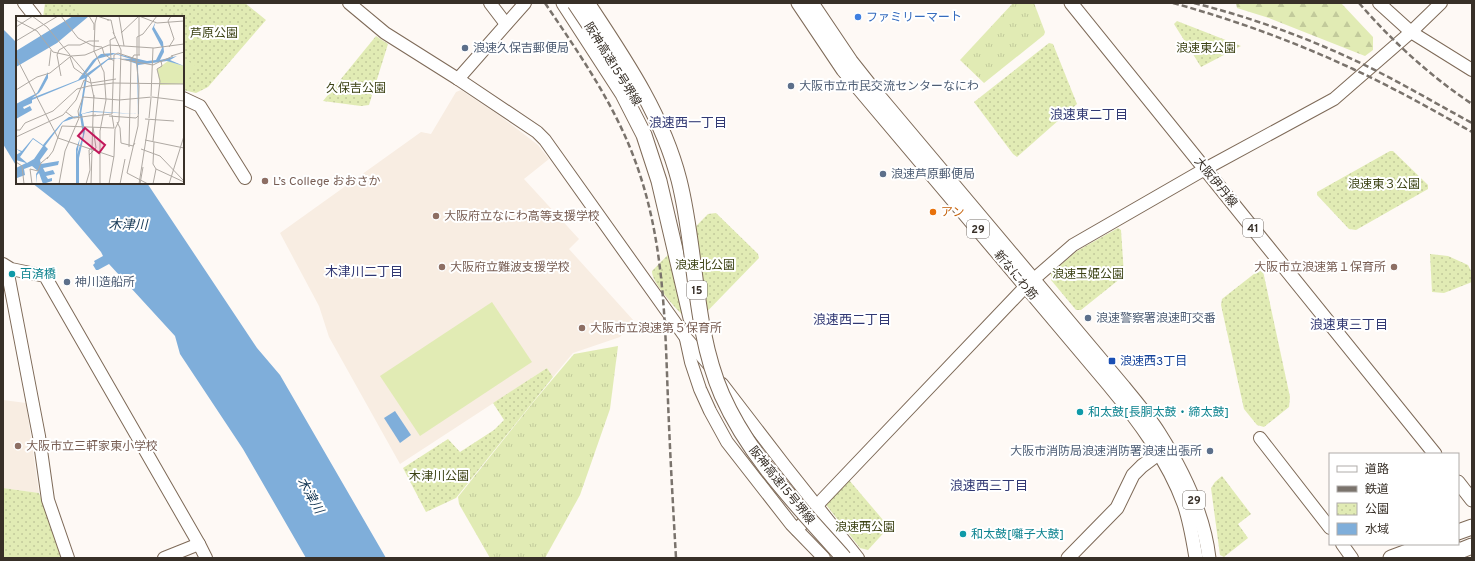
<svg xmlns="http://www.w3.org/2000/svg" width="1475" height="561" font-family="Overpass,'Noto Sans JP',sans-serif">
  <defs>
    <pattern id="grass-tufts" width="24" height="20" patternUnits="userSpaceOnUse"><rect width="24" height="20" fill="#e1ebb4"/><path d="M3 7l-1-3M5 7V3M7 7l1-3M15 17l-1-3M17 17v-4M19 17l1-3" fill="none" stroke="#c2ca9b"/></pattern>
    <pattern id="forest-firs" width="22" height="20" patternUnits="userSpaceOnUse"><rect width="22" height="20" fill="#e1ebb4"/><path d="M5 1l3.5 6h-7zM16 11l3.5 6h-7z" fill="#c2ca9b"/></pattern>
    <pattern id="park-dots" width="8" height="8" patternUnits="userSpaceOnUse"><rect width="8" height="8" fill="#e1ebb4"/><path d="M2 2h.1M6 6h.1" fill="none" stroke="#c2ca9b" stroke-width="1.8" stroke-linecap="round"/></pattern>
  </defs>
  <rect width="100%" height="100%" fill="#fef9f5"/>
  <g fill="#f8ede2">
    <polygon points="461,90 500,116 538,145 549,159 524,179 579,239 569,249 634,321 620,337 573,353 553,377 547,368 400,464 329,337 319,306 280,233 421,132 431,134 456,92"/>
    <polygon points="3,400 26,403 39,493 3,488"/>
  </g>
  <g fill="url(#grass-tufts)">
    <polygon points="1013,3 1034,3 1045,32 1044,35 984,83 960,60"/>
    <polygon points="618,346 610,409 580,495 545,558 490,558 459,504 458,497 535,400 574,354"/>
  </g>
  <polygon fill="url(#forest-firs)" points="1236,3 1341,3 1373,37 1373,50 1365,56 1269,18 1237,8"/>
  <g fill="url(#park-dots)">
    <polygon points="45,3 245,3 266,20 208,87 196,93 183,90 183,17 43,17"/>
    <polygon points="1177,21 1241,46 1201,67 1174,24"/>
    <polygon points="376,36 388,44 369,105 361,106 323,101"/>
    <polygon points="1049,43 1053,44 1077,104 1017,157 1013,154 974,102"/>
    <polygon points="1390,151 1393,151 1428,185 1428,189 1356,230 1349,229 1317,195 1317,192"/>
    <path d="M716 213 758 254 759 258 693 326C683 316 651 284 652 271L708 214Z"/>
    <polygon points="1118,228 1121,230 1124,275 1121,278 1081,310 1076,310 1051,280 1051,273 1077,251"/>
    <polygon points="1430,254 1448,256 1468,265 1472,273 1472,282 1444,293 1432,292"/>
    <polygon points="1259,270 1263,271 1290,397 1289,407 1264,427 1257,425 1244,409 1221,305 1222,299"/>
    <polygon points="547,368 553,377 456,498 426,512 403,468 448,439 460,452 494,430 504,420 493,403"/>
    <polygon points="1222,476 1251,514 1238,524 1248,538 1224,557 1220,555 1211,488 1215,482"/>
    <polygon points="849,480 889,527 868,550 860,548 827,506 827,503"/>
    <polygon points="3,488 39,493 63,558 3,558"/>
  </g>
  <g fill="#e1ebb4">
    <polygon points="71,3 162,3 159,17 81,17"/>
    <polygon points="183,58 196,66 185,86 183,85"/>
    <polygon points="492,302 532,362 420,436 380,376"/>
  </g>
  <g fill="#7faeda">
    <polygon points="3,29 17,43 17,167 3,144"/>
    <polygon points="32,183 147,183 257,348 280,375 386,558 306,558 243,449 180,354 175,336 109,264 98,270 96,270 93,265 95,263 94,261 103,256 101,252 64,208"/>
    <polygon points="395,411 411,435 400,443 384,418"/>
  </g>
  <g fill="none" stroke-linecap="round" stroke-linejoin="round">
    <g stroke="#7e6a58" stroke-width="14">
      <g id="secondary">
        <polyline points="24,3 35,17"/>
        <polyline points="349,3 385,33 458,79 537,132 545,140 686,338 711,367"/>
        <polyline points="490,3 506,24"/>
        <polyline points="1379,3 1411,32 1472,70"/>
        <polyline points="458,79 525,3"/>
        <polyline points="183,98 200,106 245,178"/>
        <polyline points="3,264 11,269 45,276 199,544 206,558"/>
        <polyline points="3,266 8,274 39,436 48,500 68,558"/>
        <polyline points="686,339 691,362 700,389 710,411 727,442 791,524 824,558"/>
        <polyline points="722,384 785,466 858,558"/>
        <polyline points="1260,438 1330,528"/>
        <polyline points="797,530 822,500 1026,286 1073,245 1205,169 1334,99 1411,32 1441,3"/>
        <polyline points="1342,544 1352,558"/>
        <polyline points="164,558 199,544"/>
      </g>
    </g>
    <g stroke="#7e6a58" stroke-width="15">
      <g id="primary">
        <path d="M798 3 843 70 1108 384C1138 420 1168 460 1184 504 1190 521 1193 540 1196 558"/>
        <path d="M812 3 851 61 874 90 1124 387C1136 402 1149 417 1159 433 1183 471 1204 514 1209 558"/>
        <polyline points="1071,3 1435,454"/>
        <polyline points="1458,482 1472,500"/>
        <polyline points="1068,558 1117,508 1133,475 1142,466 1166,448"/>
      </g>
    </g>
    <g stroke="#7e6a58" stroke-width="17">
      <g id="highway">
        <polyline points="564,3 623,94 644,135 659,181 691,318"/>
        <polyline points="1458,532 1472,527"/>
        <polyline points="1391,558 1426,545"/>
        <polyline points="1416,558 1452,544"/>
        <polyline points="1442,558 1472,546"/>
      </g>
    </g>
    <use href="#secondary" stroke="#fff" stroke-width="12"/>
    <use href="#primary" stroke="#fff" stroke-width="13"/>
    <use href="#highway" stroke="#fff" stroke-width="15"/>
    <g stroke="#7a736c" stroke-width="2.5" stroke-dasharray="6 3" stroke-linecap="butt">
      <path d="M545 3C580 55 616 106 637 166 664 242 665 321 668 401 670 453 673 506 676 558"/>
      <path d="M1173 3C1235 20 1295 42 1353 69 1394 88 1433 110 1472 132"/>
      <path d="M1194 3C1249 17 1303 36 1354 60 1395 79 1433 102 1472 123"/>
      <path d="M1359 3C1392 41 1430 76 1472 104"/>
    </g>
    <g stroke="#7e6a58" stroke-width="17" stroke-linecap="butt">
      <g id="highway-bridge">
        <polyline points="575,3 589,24"/>
        <path d="M587 3C624 59 662 114 679 180 697 251 693 328 722 395 750 458 799 507 844 558"/>
      </g>
    </g>
    <use href="#highway-bridge" stroke="#fff" stroke-width="15"/>
  </g>
  <circle fill="#3f7fe0" stroke="#fff" stroke-width="1.5" cx="858" cy="17" r="4"/>
  <g fill="#5c6f8a" stroke="#fff" stroke-width="1.5">
    <circle cx="465" cy="48" r="4"/>
    <circle cx="791" cy="86" r="4"/>
    <circle cx="883" cy="174" r="4"/>
    <circle cx="67" cy="282" r="4"/>
    <circle cx="1088" cy="318" r="4"/>
    <circle cx="1210" cy="451" r="4"/>
  </g>
  <g fill="#8d6e63" stroke="#fff" stroke-width="1.5">
    <circle cx="265" cy="181" r="4"/>
    <circle cx="436" cy="216" r="4"/>
    <circle cx="442" cy="267" r="4"/>
    <circle cx="1394" cy="267" r="4"/>
    <circle cx="582" cy="328" r="4"/>
    <circle cx="18" cy="446" r="4"/>
  </g>
  <circle fill="#e8710a" stroke="#fff" stroke-width="1.5" cx="933" cy="212" r="4"/>
  <g fill="#0f9aa8" stroke="#fff" stroke-width="1.5">
    <circle cx="12" cy="274" r="4"/>
    <circle cx="1080" cy="412" r="4"/>
    <circle cx="963" cy="534" r="4"/>
  </g>
  <rect fill="#1a4fb4" stroke="#fff" stroke-width="1.5" x="1108" y="357" width="8" height="8" rx="2"/>
  <g text-anchor="middle" stroke-width="4" stroke-linejoin="round" paint-order="stroke">
    <g fill="#fff" stroke="#746e68" stroke-width="1">
      <rect x="1243" y="219" width="20" height="18" rx="3"/>
      <rect x="967" y="220" width="22" height="18" rx="3"/>
      <rect x="687" y="281" width="20" height="18" rx="3"/>
      <rect x="1183" y="491" width="22" height="18" rx="3"/>
    </g>
    <g font-size="11" font-weight="bold" fill="#383028">
      <text x="1253" y="232">41</text>
      <text x="978" y="233">29</text>
      <text x="697" y="294">15</text>
      <text x="1194" y="504">29</text>
    </g>
    <g font-size="12" fill="#366cbe" stroke="#fff" text-anchor="start">
      <text x="866" y="21">ファミリーマート</text>
    </g>
    <g font-size="12" fill="#3b4113" stroke="#fff">
      <text x="214" y="37">芦原公園</text>
      <text x="1206" y="52">浪速東公園</text>
      <text x="356" y="92">久保吉公園</text>
      <text x="1384" y="188">浪速東３公園</text>
      <text x="705" y="269">浪速北公園</text>
      <text x="1088" y="278">浪速玉姫公園</text>
      <text x="439" y="480">木津川公園</text>
      <text x="865" y="531">浪速西公園</text>
    </g>
    <g font-size="12" fill="#4e5e75" stroke="#fff" text-anchor="start">
      <text x="473" y="52">浪速久保吉郵便局</text>
      <text x="799" y="90">大阪市立市民交流センターなにわ</text>
      <text x="891" y="178">浪速芦原郵便局</text>
      <text x="75" y="286">神川造船所</text>
      <text x="1096" y="322">浪速警察署浪速町交番</text>
      <text x="1202" y="455" text-anchor="end">大阪市消防局浪速消防署浪速出張所</text>
    </g>
    <g font-size="12" fill="#383028" stroke="#fff">
      <text transform="translate(613 64) rotate(58)" y="4">阪神高速15号堺線</text>
      <text transform="translate(1216 182) rotate(51)" y="4">大阪伊丹線</text>
      <text transform="translate(1016 275) rotate(50)" y="4">新なにわ筋</text>
      <text transform="translate(782 485) rotate(51)" y="4">阪神高速15号堺線</text>
    </g>
    <g font-size="12" fill="#785e54" stroke="#fff" text-anchor="start">
      <text x="273" y="185">L’s College おおさか</text>
      <text x="444" y="220">大阪府立なにわ高等支援学校</text>
      <text x="450" y="271">大阪府立難波支援学校</text>
      <text x="1386" y="271" text-anchor="end">大阪市立浪速第１保育所</text>
      <text x="590" y="332">大阪市立浪速第５保育所</text>
      <text x="26" y="450">大阪市立三軒家東小学校</text>
    </g>
    <g font-size="12" fill="#c56008" stroke="#fff" text-anchor="start">
      <text x="941" y="216">アン</text>
    </g>
    <g font-size="12" fill="#0d838f" stroke="#fff" text-anchor="start">
      <text x="20" y="278">百済橋</text>
      <text x="1088" y="416">和太鼓[長胴太鼓・締太鼓]</text>
      <text x="971" y="538">和太鼓[囃子大鼓]</text>
    </g>
    <g font-size="12" fill="#164399" stroke="#fff" text-anchor="start">
      <text x="1120" y="365">浪速西3丁目</text>
    </g>
    <g font-size="13" fill="#313873" stroke="#fff">
      <text x="1089" y="119">浪速東二丁目</text>
      <text x="688" y="127">浪速西一丁目</text>
      <text x="364" y="276">木津川二丁目</text>
      <text x="852" y="324">浪速西二丁目</text>
      <text x="1349" y="329">浪速東三丁目</text>
      <text x="989" y="490">浪速西三丁目</text>
    </g>
    <g font-size="13" font-style="italic" fill="#123553" stroke="#fff">
      <text x="128" y="229">木津川</text>
      <text transform="translate(311 495) rotate(60)" y="5">木津川</text>
    </g>
  </g>
  <g transform="translate(16 16)">
    <rect width="168" height="168" fill="#fef9f5"/>
    <path d="M152 45 168 50 167 68 144 69 141 53Z" fill="#e1ebb4"/>
    <path d="M57 0H73L41 27 0 51V35ZM140 5 138 11 147 26 148 36 144 44 161 40 154 44 168 50 151 45 122 49 123 98 76 96 66 98 69 115 63 142V168H60V133L64 122 61 139 67 119 64 100 47 106 29 130 32 133 24 144 25 148 43 145 42 149 27 152 29 156 37 154 39 158 30 160 32 163 36 162V165L27 168 23 157 21 159V168L20 158 22 155 16 150 8 153 9 159 1 162 0 168V152L10 147 0 144V139L5 136 0 133 6 135 17 122 27 129 46 106 53 101 63 100 69 62 16 84V87L7 91 8 93 14 90 16 94 0 103V88L21 77 32 56V62L26 73 23 77 16 82 62 64 77 44 85 38 97 37 131 45 140 44 146 32 136 13ZM99 38 115 43 93 42 69 59 81 43ZM104 42 121 48 122 98 76 95 65 98 71 61 92 44ZM17 123 27 130 18 143 11 147 4 141Z" fill="#7faeda" fill-rule="evenodd"/>
    <path fill="none" stroke="#afa9a3" stroke-width="1" d="M16 0 31 11 54 39M45 0 62 22 77 30 86 31 88 38 98 45M73 0 78 8V14M81 0 79 7 78 35 88 56 90 84 84 115V168M81 0 93 4M103 0 108 30M0 4 21 15 37 36 55 40 74 62 78 82M91 4H95L98 18M0 11 17 0M105 17 123 0 141 7 168 5M0 25 42 0M153 31 158 23 152 5 155 0M123 39V0M55 40 69 39 93 29 138 32 168 28M155 40 168 36M0 41 42 122 98 141M54 41 58 52 68 59M104 43 137 49 145 45M95 44 94 24 100 21M121 45V21L127 18 141 0M144 46 157 40M33 50 35 34M45 60 41 39 43 34 52 29H64L73 25H83M0 74 21 61 34 57 55 40 57 42M135 80 137 32M67 81 103 84M103 84 136 81 168 85M50 96 58 102 80 99M77 100 78 79M93 100 120 102 122 100M133 102 135 82M129 103 158 105M101 106 104 112 105 127 117 130 119 127M0 114H4L9 107 37 95 61 73 73 70 97 67 168 68M0 121 47 99 60 84 68 64 75 67 100 63M129 124 168 132M137 125 144 65 141 53 146 50 145 45M113 131 115 44 118 39H124M125 133 144 140 168 165M73 139 80 132 77 111M31 143 37 135 46 110 98 112 96 99M0 146 6 150 8 168M140 153 168 166M16 168 14 153 22 155 25 147 32 141M43 168 49 135 63 102 62 95 67 81M70 168 74 154 73 134 76 132M75 168 77 100 96 98 98 39 102 37 120 43 123 70 122 110 111 157 132 168M93 168 98 140 99 113 103 105 105 34 97 16M104 168 109 143M123 168 133 104M124 168 127 151M137 168 140 153 137 148 138 126M153 168 168 120V106"/>
    <path fill="#c2185b" fill-opacity="0.15" stroke="#c2185b" stroke-width="2" d="M69 112 89 129 83 137 62 120Z"/>
    <rect width="168" height="168" fill="none" stroke="#383028" stroke-width="2"/>
  </g>
  <rect width="1475" height="561" fill="none" stroke="#383028" stroke-width="8"/>
  <rect x="1329" y="453" width="130" height="92" fill="#ffffff" stroke="#afaca9"/>
  <rect x="1337" y="466" width="20" height="6" fill="#ffffff" stroke="#afaca9"/>
  <text x="1365" y="473" font-size="12" fill="#383028">道路</text>
  <rect x="1337" y="486" width="20" height="6" fill="#7a736c" stroke="#afaca9"/>
  <text x="1365" y="493" font-size="12" fill="#383028">鉄道</text>
  <rect x="1337" y="503" width="20" height="12" fill="url(#park-dots)" stroke="#afaca9"/>
  <text x="1365" y="513" font-size="12" fill="#383028">公園</text>
  <rect x="1337" y="523" width="20" height="12" fill="#7faeda" stroke="#afaca9"/>
  <text x="1365" y="533" font-size="12" fill="#383028">水域</text>
</svg>
